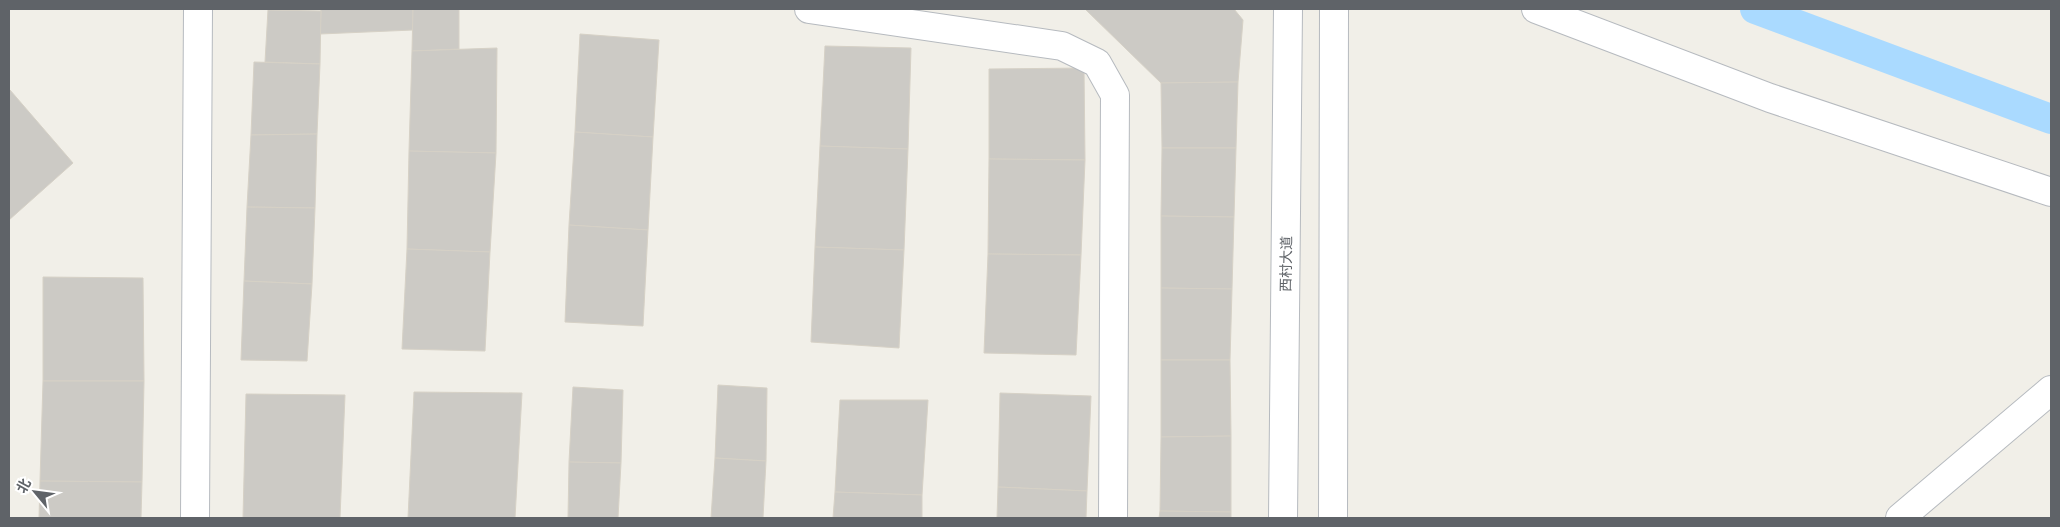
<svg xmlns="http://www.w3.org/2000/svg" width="2060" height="527" font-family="'Nunito Sans','Noto Sans SC',sans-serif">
  <rect width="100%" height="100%" fill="#f1efe8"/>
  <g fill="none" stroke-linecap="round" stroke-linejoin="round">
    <polyline stroke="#aadaff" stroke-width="30" points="1755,9 2051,119"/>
  </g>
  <g fill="#cccac5" stroke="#d6d1c6">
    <polygon points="321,9 413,9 413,30 320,34"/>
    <polygon points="413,9 459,9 459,49 412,51"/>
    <polygon points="1085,9 1234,9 1243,20 1238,82 1161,83"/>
    <polygon points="268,10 321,11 320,64 265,62"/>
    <polygon points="580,34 659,40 653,137 575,132"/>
    <polygon points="825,46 911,48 908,149 820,146"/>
    <polygon points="497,48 496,153 409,151 412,51"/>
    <polygon points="254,62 320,64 317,134 251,135"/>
    <polygon points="1084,68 1085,160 989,159 989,69"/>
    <polygon points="1238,82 1236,148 1162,148 1161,83"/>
    <polygon points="10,90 73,163 9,220 9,92"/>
    <polygon points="575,132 653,137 648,230 569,225"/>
    <polygon points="317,134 315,208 247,207 251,135"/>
    <polygon points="820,146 908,149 904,250 815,247"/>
    <polygon points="1162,148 1236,148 1234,217 1161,216"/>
    <polygon points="409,151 496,153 490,252 407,249"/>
    <polygon points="989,159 1085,160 1081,255 988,254"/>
    <polygon points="247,207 315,208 312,284 244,281"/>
    <polygon points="1161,216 1234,217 1232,289 1161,288"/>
    <polygon points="569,225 648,230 643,326 565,322"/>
    <polygon points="815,247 904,250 899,348 811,342"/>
    <polygon points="407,249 490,252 485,351 402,349"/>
    <polygon points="988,254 1081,255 1076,355 984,353"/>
    <polygon points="43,277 143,278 144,381 43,381"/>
    <polygon points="244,281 312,284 307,361 241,360"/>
    <polygon points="1161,288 1232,289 1230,360 1161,360"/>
    <polygon points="1161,360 1230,360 1231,436 1161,437"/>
    <polygon points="43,381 144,381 142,482 40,481"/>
    <polygon points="718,385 767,388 766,461 715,458"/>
    <polygon points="573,387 623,390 621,463 569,462"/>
    <polygon points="414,392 522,393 515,518 408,518"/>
    <polygon points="1000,393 1091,396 1087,491 998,487"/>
    <polygon points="246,394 345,395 340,518 243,518"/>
    <polygon points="840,400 928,400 922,495 835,492"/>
    <polygon points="1231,436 1231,512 1160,511 1161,437"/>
    <polygon points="715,458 766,461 763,518 711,518"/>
    <polygon points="569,462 621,463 618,518 568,518"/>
    <polygon points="40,481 142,482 141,518 39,518"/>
    <polygon points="998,487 1087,491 1086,518 997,518"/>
    <polygon points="835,492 922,495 922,518 833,518"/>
    <polygon points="1160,511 1231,512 1231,518 1159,518"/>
  </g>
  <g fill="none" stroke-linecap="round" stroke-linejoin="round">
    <g stroke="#b6babf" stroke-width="30">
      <g id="secondary">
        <polyline points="809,9 1062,46 1097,63 1115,95 1113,518"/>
        <polyline points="1536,9 1770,98 2051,192"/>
        <polyline points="195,518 198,9"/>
        <polyline points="1283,518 1288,9"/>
        <polyline points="1333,518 1334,9"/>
        <polyline points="1900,518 2051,390"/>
      </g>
    </g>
    <use href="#secondary" stroke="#fff" stroke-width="28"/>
  </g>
  <g text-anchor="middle" stroke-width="4.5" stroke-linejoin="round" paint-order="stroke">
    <g font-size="14" fill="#5f6368" stroke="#fff">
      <text transform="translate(1286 264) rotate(-89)" y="5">西村大道</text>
    </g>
  </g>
  <rect width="2060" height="527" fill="none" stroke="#5f6368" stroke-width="20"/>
  <g transform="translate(35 492) rotate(299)" stroke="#ffffff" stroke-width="4" paint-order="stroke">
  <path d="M0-4L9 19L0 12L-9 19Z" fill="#5f6368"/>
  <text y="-8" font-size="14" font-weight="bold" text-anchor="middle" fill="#5f6368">北</text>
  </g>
</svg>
